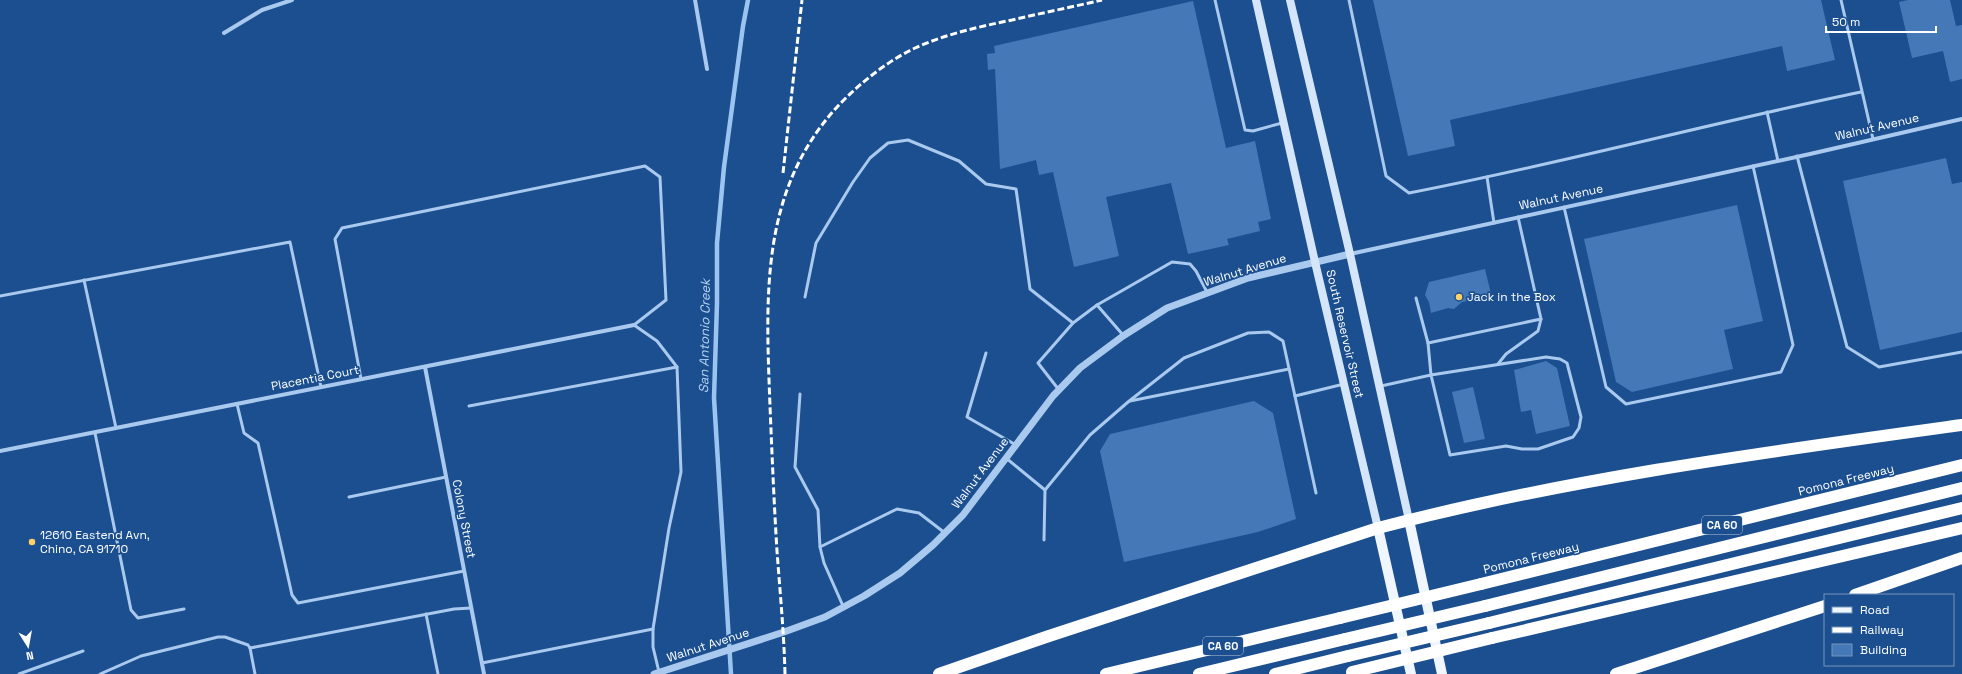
<svg xmlns="http://www.w3.org/2000/svg" width="1962" height="674" font-family="'Space Grotesk',sans-serif">
  <rect width="100%" height="100%" fill="#1b4f8f"/>
  <g fill="none" stroke-linecap="round" stroke-linejoin="round">
    <polyline stroke="#9cc4f0" stroke-width="4.5" points="731,674 714,398 717,303 717,243 724,167 743,26 748,0"/>
  </g>
  <g fill="#4478b7">
    <polygon points="1373,0 1821,0 1835,60 1787,71 1782,46 1450,120 1455,146 1408,156"/>
    <polygon points="1908,0 1950,0 1956,26 1962,25 1962,79 1950,82 1943,51 1912,58 1899,2"/>
    <polygon points="1193,1 1226,148 1255,141 1271,219 1258,222 1260,231 1227,239 1229,245 1188,254 1171,183 1106,197 1119,256 1074,267 1053,172 1039,175 1036,160 1000,169 995,69 988,70 987,54 995,53 994,46"/>
    <polygon points="1946,158 1952,184 1962,182 1962,332 1880,350 1843,181"/>
    <polygon points="1737,205 1763,321 1724,330 1733,369 1632,392 1616,382 1584,239"/>
    <polygon points="1485,269 1491,294 1487,298 1462,302 1454,309 1448,308 1431,313 1429,302 1425,295 1429,282"/>
    <polygon points="1546,361 1557,368 1570,426 1536,434 1531,410 1521,412 1514,370"/>
    <polygon points="1473,387 1485,439 1464,443 1452,392"/>
    <polygon points="1254,401 1273,413 1296,519 1258,532 1124,562 1100,451 1110,434"/>
  </g>
  <g fill="none" stroke-linecap="round" stroke-linejoin="round">
    <g stroke="#a9c9ee" stroke-width="3">
      <polyline points="1215,0 1245,130 1253,131 1282,123"/>
      <path d="M1349 0 1386 176 1409 193C1560 164 1710 123 1861 92"/>
      <polyline points="1841,0 1873,139"/>
      <polyline points="1767,112 1778,161"/>
      <polyline points="1797,156 1847,347 1879,367 1962,352"/>
      <polyline points="1487,177 1494,223"/>
      <polyline points="1564,207 1606,387 1626,404 1781,372 1793,345 1753,166"/>
      <polyline points="84,280 116,428"/>
      <polyline points="0,296 290,242 321,387"/>
      <polyline points="805,297 816,243 853,182 870,158 888,143 908,140 959,161 986,184 1016,189 1030,289 1073,323 1097,305"/>
      <polyline points="1416,298 1428,343 1541,319 1518,217"/>
      <polyline points="1123,335 1097,305 1172,262 1190,264 1196,271 1207,292"/>
      <polyline points="986,353 967,417 1016,445"/>
      <polyline points="1498,364 1506,354 1538,331 1541,319"/>
      <polyline points="361,379 335,239 342,228 645,166 660,177 666,300 634,325 657,341 677,367"/>
      <polyline points="1381,386 1431,375 1546,357 1560,359 1567,363 1581,417 1579,428 1573,437 1538,449 1522,449 1506,446 1450,455 1431,375 1428,343"/>
      <polyline points="1059,390 1038,363 1073,323"/>
      <polyline points="800,394 795,467 818,510 820,547 897,509 919,513 945,533"/>
      <polyline points="1295,396 1344,384"/>
      <polyline points="1130,401 1289,369"/>
      <polyline points="237,404 244,433 258,443 292,595 298,603 464,571"/>
      <polyline points="469,406 677,367 681,472 669,528 653,629 653,647 659,672"/>
      <polyline points="95,433 131,610 138,618 184,609"/>
      <polyline points="1006,458 1045,490 1090,435 1128,402 1184,358 1248,333 1269,332 1283,341 1316,493"/>
      <polyline points="349,497 446,477"/>
      <polyline points="1044,540 1045,490"/>
      <polyline points="820,547 824,563 843,606"/>
      <polyline points="426,614 438,674"/>
      <polyline points="250,648 454,609 471,608"/>
      <polyline points="482,663 653,629"/>
      <polyline points="19,674 83,651"/>
      <polyline points="100,674 141,656 218,637 225,637 248,645 250,648 255,674"/>
    </g>
    <g stroke="#a9c9ee" stroke-width="4">
      <polyline points="695,0 707,69"/>
      <polyline points="224,33 262,10 292,0"/>
      <polyline points="1350,254 1810,154 1962,119"/>
      <polyline points="425,367 484,674"/>
      <polyline points="0,451 634,325"/>
    </g>
    <polyline stroke="#a9c9ee" stroke-width="7" points="654,674 784,632 825,617 864,596 900,573 933,545 963,515 1053,396 1080,368 1123,336 1167,308 1248,278 1350,254"/>
    <g stroke="#d6e6fa" stroke-width="8">
      <polyline points="1256,0 1315,262 1378,528"/>
      <polyline points="1290,0 1350,254 1409,520"/>
    </g>
    <g stroke="#f0f6ff" stroke-width="10">
      <polyline points="1409,520 1442,674"/>
      <polyline points="1378,528 1411,674"/>
    </g>
    <g stroke="#fff" stroke-width="12">
      <polyline points="1481,584 1962,465"/>
      <polyline points="1855,595 1962,558"/>
      <polyline points="1485,606 1962,488"/>
      <polyline points="1489,623 1962,508"/>
      <polyline points="1492,638 1962,528"/>
      <path d="M939 674 1046 637 1378 528C1570 478 1766 452 1962 425"/>
      <polyline points="1106,674 1340,618"/>
      <polyline points="1199,674 1345,639"/>
      <polyline points="1275,674 1348,656"/>
      <polyline points="1616,674 1825,606"/>
    </g>
    <g stroke="#fff" stroke-width="3" stroke-dasharray="7 3" stroke-linecap="butt">
      <polyline points="783,173 802,0"/>
      <path d="M785 674C784 633 780 592 777 551 774 503 772 454 770 406 766 299 759 191 838 106 860 83 886 62 915 48 946 34 978 27 1012 20 1042 13 1072 7 1102 0"/>
    </g>
    <g stroke="#fff" stroke-width="12">
      <polyline points="1340,618 1481,584"/>
      <polyline points="1345,639 1485,606"/>
      <polyline points="1348,656 1489,623"/>
      <polyline points="1352,672 1492,638"/>
    </g>
  </g>
  <g fill="#ffd166" stroke="#1b4f8f" stroke-width="1.5">
    <circle cx="1459" cy="297" r="4"/>
    <circle cx="32" cy="542" r="4"/>
  </g>
  <g text-anchor="middle" stroke-width="3.5" stroke-linejoin="round" paint-order="stroke">
    <g fill="#1b4f8f" stroke="#bbcadd" stroke-width="1">
      <rect x="1702" y="516" width="40" height="18" rx="3"/>
      <rect x="1203" y="637" width="40" height="18" rx="3"/>
    </g>
    <g font-size="11" font-weight="bold" fill="#fff">
      <text x="1722" y="529">CA 60</text>
      <text x="1223" y="650">CA 60</text>
    </g>
    <g font-size="12" fill="#fff" stroke="#1b4f8f">
      <text transform="translate(1877 127) rotate(-13)" y="4">Walnut Avenue</text>
      <text transform="translate(1561 197) rotate(-12)" y="4">Walnut Avenue</text>
      <text transform="translate(1245 270) rotate(-17)" y="4">Walnut Avenue</text>
      <text transform="translate(1345 334) rotate(77)" y="4">South Reservoir Street</text>
      <text transform="translate(315 378) rotate(-11)" y="4">Placentia Court</text>
      <text transform="translate(980 473) rotate(-53)" y="4">Walnut Avenue</text>
      <text transform="translate(1846 480) rotate(-14)" y="4">Pomona Freeway</text>
      <text transform="translate(464 519) rotate(79)" y="4">Colony Street</text>
      <text transform="translate(1531 558) rotate(-14)" y="4">Pomona Freeway</text>
      <text transform="translate(708 645) rotate(-18)" y="4">Walnut Avenue</text>
    </g>
    <g font-size="12" fill="#fff" stroke="#1b4f8f" text-anchor="start">
      <text x="1467" y="301">Jack in the Box</text>
      <text x="40" y="539">12610 Eastend Avn,<tspan x="40" dy="14">Chino, CA 91710</tspan></text>
    </g>
    <g font-size="13" font-style="italic" fill="#b5d3f5" stroke="#1b4f8f">
      <text transform="translate(704 336) rotate(-89)" y="5">San Antonio Creek</text>
    </g>
  </g>
  <rect x="1824" y="594" width="130" height="72" fill="#1b4f8f" stroke="#7695bc"/>
  <rect x="1832" y="607" width="20" height="6" fill="#f0f6ff" stroke="#7695bc"/>
  <text x="1860" y="614" font-size="12" fill="#ffffff">Road</text>
  <rect x="1832" y="627" width="20" height="6" fill="#ffffff" stroke="#7695bc"/>
  <text x="1860" y="634" font-size="12" fill="#ffffff">Railway</text>
  <rect x="1832" y="644" width="20" height="12" fill="#4478b7" stroke="#7695bc"/>
  <text x="1860" y="654" font-size="12" fill="#ffffff">Building</text>
  <g transform="translate(28 646) rotate(169)" stroke="#1b4f8f" stroke-width="3" paint-order="stroke">
  <path d="M0-3L7 15L0 10L-7 15Z" fill="#ffffff"/>
  <text y="-6" font-size="11" font-weight="bold" text-anchor="middle" fill="#ffffff">N</text>
  </g>
  <path d="M1826 26v6h110v-6" fill="none" stroke="#ffffff" stroke-width="2"/>
  <text x="1832" y="26" font-size="12" fill="#ffffff" stroke="#1b4f8f" stroke-width="3" paint-order="stroke">50 m</text>
</svg>
